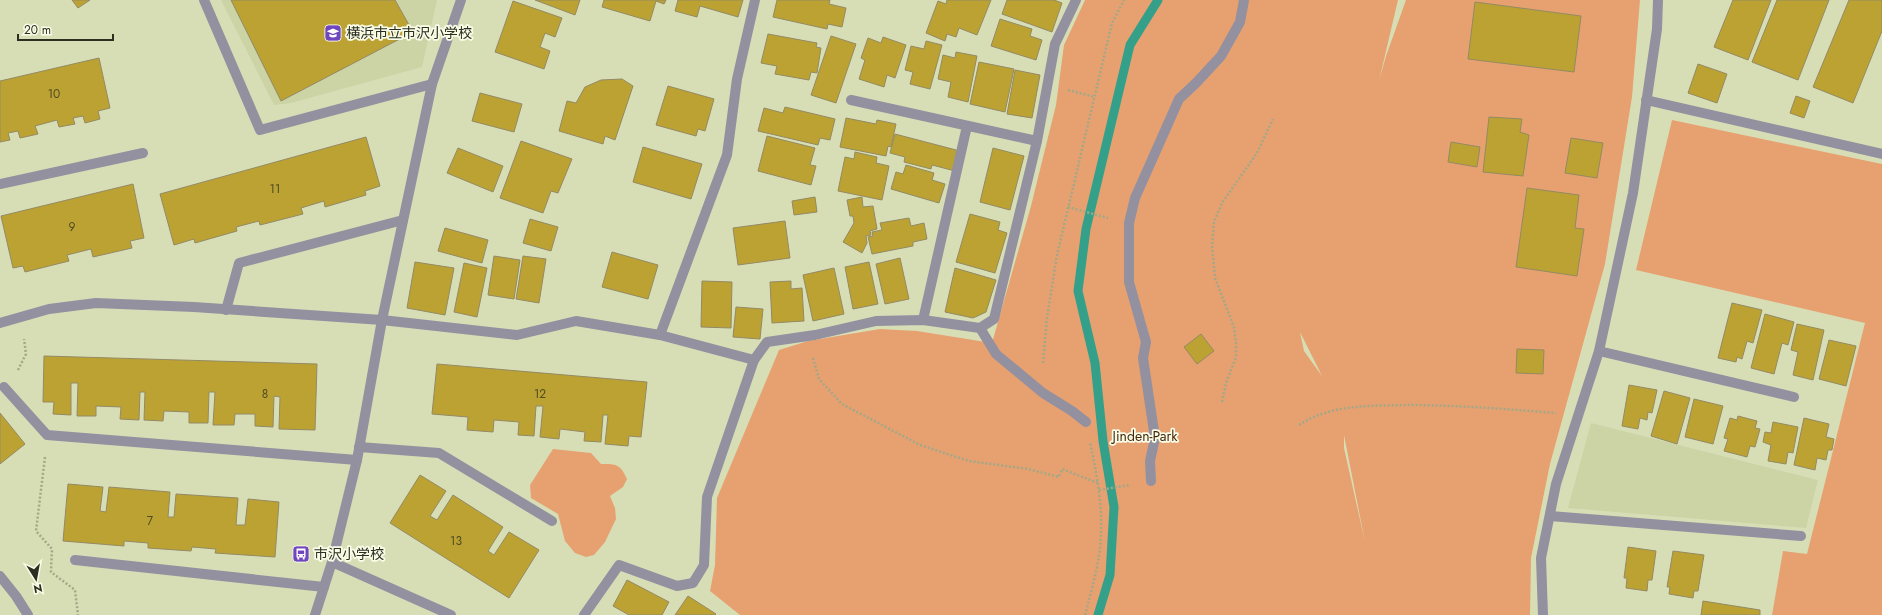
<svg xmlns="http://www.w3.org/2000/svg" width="1882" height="615" font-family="Jost,'Noto Sans JP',sans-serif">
  <rect width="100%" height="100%" fill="#d7deb6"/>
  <g fill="#ccd3a4">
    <polygon points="221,0 437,0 422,67 291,103 274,105"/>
    <polygon points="1591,423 1818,480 1806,528 1568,508"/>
  </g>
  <g fill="#e7a170" fill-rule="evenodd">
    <path d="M1085 0H1398L1379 81 1386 56 1406 0H1640L1632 97 1605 264 1550 464 1531 558 1530 615H740L710 591 715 565 717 498 779 350 808 341 880 329 917 331 992 343 1031 206 1056 105 1064 45ZM1300 332 1322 376 1304 351ZM1344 435 1365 542 1344 448Z"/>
    <polygon points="1672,120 1882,164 1882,615 1772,615 1783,551 1807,554 1865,323 1636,270"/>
    <path d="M553 449 591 453 601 464C617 464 620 464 627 479L623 487 610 496 615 508 616 519 605 542 594 555 586 557 575 553 565 541 558 514 531 498 530 485Z"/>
  </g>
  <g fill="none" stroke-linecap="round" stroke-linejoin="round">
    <polyline stroke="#34a089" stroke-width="9" points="1098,615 1110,575 1114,507 1103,441 1095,363 1078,291 1086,229 1130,45 1158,0"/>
  </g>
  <g fill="#bca232" stroke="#938a64">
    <polygon points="72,0 90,0 78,8"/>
    <polygon points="231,0 395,0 413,32 281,101"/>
    <polygon points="535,0 580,0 575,15"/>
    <polygon points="604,0 666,0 664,4 656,1 650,21 602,7"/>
    <polygon points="678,0 743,0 738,17 700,6 697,17 675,11"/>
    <polygon points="777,0 830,0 829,4 846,8 842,27 828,24 827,29 773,17"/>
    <polygon points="947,0 991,0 977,35 959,28 956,37 947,34 945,41 926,33 938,1 946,4"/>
    <polygon points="1007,0 1054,0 1062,3 1052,32 1002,14"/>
    <polygon points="1733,0 1771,0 1748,60 1714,47"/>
    <polygon points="1777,0 1829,0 1798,80 1752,62"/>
    <polygon points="1849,0 1882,0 1882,31 1853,103 1813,87"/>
    <polygon points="513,1 562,18 555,37 545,33 540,47 550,51 544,69 495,52"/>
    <polygon points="1475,2 1581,16 1574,72 1468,59"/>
    <polygon points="1000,19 1032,29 1030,36 1042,40 1036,60 991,46"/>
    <polygon points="768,34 817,43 816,47 821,48 817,73 811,72 809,80 775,74 777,66 761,63"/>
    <polygon points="831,36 856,44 836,103 811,95"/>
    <polygon points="883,37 906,45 895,78 887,75 884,87 859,79 865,60 861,58 868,38 881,43"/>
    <polygon points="926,41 942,45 930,89 910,84 913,72 905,70 911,46 924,49"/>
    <polygon points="956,52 977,56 968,102 948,97 951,82 938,79 943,55 955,58"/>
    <polygon points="99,58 110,108 98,111 100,119 85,123 83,116 73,118 75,124 59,127 57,120 35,126 38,134 20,138 18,131 8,133 10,140 0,142 0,81"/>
    <polygon points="979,62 1014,69 1005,112 970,104"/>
    <polygon points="1698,64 1727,74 1717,103 1688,93"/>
    <polygon points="1015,70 1040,75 1032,118 1007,114"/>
    <polygon points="622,79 633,86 615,140 605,136 603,144 559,131 567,101 576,103 585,87 601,80"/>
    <polygon points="668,86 714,99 705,131 698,129 696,136 656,125"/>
    <polygon points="480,93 522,104 514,132 472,121"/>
    <polygon points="1796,96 1810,101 1804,118 1790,113"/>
    <polygon points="785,107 835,119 830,140 820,138 818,145 758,131 764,108 783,113"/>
    <polygon points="1489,117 1522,119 1520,132 1529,135 1523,176 1483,172"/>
    <polygon points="846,118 876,124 877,120 896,124 891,147 888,146 886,156 840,147"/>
    <polygon points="895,134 960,151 955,171 932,165 931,169 904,162 905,157 890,153"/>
    <polygon points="767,136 815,148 810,165 816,166 811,185 758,171"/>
    <polygon points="366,137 380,186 365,191 366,195 325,207 324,201 301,208 303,214 260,225 259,221 236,227 237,231 195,243 194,239 174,245 160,194"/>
    <polygon points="1571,138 1603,143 1597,178 1565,173"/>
    <polygon points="521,141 572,159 558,193 551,191 543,213 500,198"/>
    <polygon points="1451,142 1480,147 1477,167 1448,162"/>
    <polygon points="643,147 702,164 691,199 633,182"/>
    <polygon points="458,148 503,166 493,192 447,173"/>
    <polygon points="993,148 1024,156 1010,210 980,202"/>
    <polygon points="855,152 877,157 876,163 889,166 882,200 838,191 845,157 854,159"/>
    <polygon points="906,165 934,173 932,180 945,184 939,203 891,189 896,172 903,174"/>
    <polygon points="133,184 144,238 130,241 132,248 93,257 91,249 67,255 69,261 25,272 23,266 13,268 1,216"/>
    <polygon points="1527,188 1579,195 1575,228 1584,229 1577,276 1516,267"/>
    <polygon points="815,197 817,212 794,215 792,201"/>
    <polygon points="862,197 863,207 873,206 877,229 870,231 871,235 866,236 867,243 862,253 843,242 854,223 853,216 850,216 847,200"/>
    <polygon points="970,214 1000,222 998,230 1007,233 995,273 956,262"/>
    <polygon points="909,218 911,226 924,223 927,239 913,242 913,246 872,254 868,237 873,236 872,232 882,230 880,223"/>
    <polygon points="530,219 558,227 551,251 523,243"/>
    <polygon points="785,221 790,258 738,265 733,228"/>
    <polygon points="445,228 488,240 482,263 438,251"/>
    <polygon points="612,252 658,265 648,299 602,287"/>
    <polygon points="494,256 520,260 514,299 488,295"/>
    <polygon points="523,256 546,259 539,303 516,299"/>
    <polygon points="900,258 909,299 885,304 876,264"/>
    <polygon points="415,262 454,268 445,315 407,308"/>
    <polygon points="869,262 878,304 853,309 845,267"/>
    <polygon points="464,263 487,268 477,317 454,312"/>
    <polygon points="834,268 844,314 813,321 803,275"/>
    <polygon points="955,268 996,280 986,312 973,318 945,312"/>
    <polygon points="702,281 732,282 731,328 701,327"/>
    <polygon points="791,281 791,289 802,288 804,321 772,323 770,282"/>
    <polygon points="1732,303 1762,310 1753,343 1747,341 1742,359 1737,357 1736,362 1718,358"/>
    <polygon points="736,307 763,309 760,339 733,337"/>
    <polygon points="1765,314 1794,322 1788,345 1782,343 1774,374 1751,368"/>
    <polygon points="1797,324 1824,330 1813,380 1793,375 1798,352 1791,350"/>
    <polygon points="1201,334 1214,351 1197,364 1184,347"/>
    <polygon points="1829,340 1856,346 1846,386 1819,379"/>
    <polygon points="1517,349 1544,350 1543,374 1516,373"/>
    <polygon points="44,356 317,364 315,430 279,429 280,397 274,396 273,427 255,426 255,414 235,414 234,425 213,425 215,392 209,392 208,423 189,423 189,412 164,411 163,421 144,420 145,392 140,392 139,420 120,419 121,407 96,406 96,416 77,416 78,383 71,383 71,415 53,414 54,402 43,402"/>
    <polygon points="437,364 647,382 641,437 629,436 628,446 605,444 608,415 603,415 601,442 584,441 585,432 560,429 559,439 540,437 543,406 536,406 534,436 518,435 519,422 494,420 493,432 467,430 468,417 432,414"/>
    <polygon points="1629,385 1657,390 1652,413 1648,412 1647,420 1640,418 1638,429 1622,426"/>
    <polygon points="1664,391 1690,398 1677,444 1651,436"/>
    <polygon points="1694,399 1723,406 1713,444 1685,437"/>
    <polygon points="0,413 25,444 0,464"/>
    <polygon points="1738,416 1757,421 1755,428 1760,429 1755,447 1750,446 1747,457 1724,451 1728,439 1724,438 1730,418 1737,420"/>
    <polygon points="1804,418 1829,424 1826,437 1834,439 1832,450 1828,450 1826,460 1817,458 1815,470 1794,465"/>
    <polygon points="1773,422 1798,427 1793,453 1788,452 1786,464 1768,461 1771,445 1763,442 1765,432 1771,433"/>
    <polygon points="420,475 446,491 430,516 437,520 453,495 503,527 488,551 494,555 509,532 539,550 509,598 390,523"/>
    <polygon points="68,484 103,487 100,511 106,512 109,487 170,492 168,517 174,517 176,494 238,498 236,525 245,525 248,499 279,502 275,557 215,553 216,549 192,547 191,551 148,548 148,543 124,541 124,546 63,541"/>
    <polygon points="1628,547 1656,551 1652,580 1648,580 1647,591 1626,588 1627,578 1624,578"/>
    <polygon points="1673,551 1704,555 1698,591 1694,591 1693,598 1669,594 1670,587 1667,587"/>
    <polygon points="627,580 669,602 662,615 629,615 613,606"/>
    <polygon points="688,596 716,614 715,615 675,615"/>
    <polygon points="1703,601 1760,610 1760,615 1701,615"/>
  </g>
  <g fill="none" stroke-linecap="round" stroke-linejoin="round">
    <g stroke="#a2a887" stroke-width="2.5" stroke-dasharray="2 2" stroke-linecap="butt">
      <polyline points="1068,90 1095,97"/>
      <polyline points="1068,207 1108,218"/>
      <polyline points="813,358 819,379 842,404 920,445 969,461 1028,469 1059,477 1062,469 1098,483"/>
      <polyline points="1043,363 1047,318 1057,255 1112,23 1124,0"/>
      <polyline points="18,370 26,354 24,339"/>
      <polyline points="1222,402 1226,383 1236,357 1236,343 1234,327 1215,278 1212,246 1214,222 1222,203 1257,153 1273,119"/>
      <path d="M1299 425C1331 404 1369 406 1406 405 1456 405 1506 409 1556 413"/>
      <polyline points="45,457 36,531 52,549 51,572 75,590 78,615"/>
      <polyline points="1099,490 1130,485"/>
      <path d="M1085 615C1092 588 1101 559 1101 530 1102 501 1096 471 1090 442"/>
    </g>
    <g stroke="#9390a0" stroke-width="10">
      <polyline points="204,0 260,130 432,84"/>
      <polyline points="851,100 1037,141"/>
      <polyline points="1646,100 1882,154"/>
      <polyline points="0,184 143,153"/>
      <polyline points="226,310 239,263 403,220"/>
      <polyline points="923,320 967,126"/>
      <polyline points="0,323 49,309 96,303 194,307 382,320 517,335 576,321 660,335 754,360 707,497 704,565 693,583 677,586 619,565 584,615"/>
      <polyline points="980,328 996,354 1043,393 1072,411 1086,422"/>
      <polyline points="660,335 727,155 737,79 755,0"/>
      <polyline points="1599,351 1794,397"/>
      <polyline points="754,360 767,342 815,335 876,321 923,320 980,328 994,319 1037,141 1055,44 1076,0"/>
      <polyline points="4,387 47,435 357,460"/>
      <polyline points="359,447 439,453 552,521"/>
      <polyline points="1151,481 1150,461 1155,438 1143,358 1146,342 1129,282 1129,223 1135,198 1179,99 1196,83 1221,56 1240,22 1244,0"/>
      <polyline points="1550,516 1801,536"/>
      <polyline points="75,560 324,587"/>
      <polyline points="332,562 451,615"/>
      <polyline points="0,576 16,596 28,615"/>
      <polyline points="315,615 332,562 357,460 382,320 432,84 461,0"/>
      <polyline points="1543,615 1541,558 1556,484 1599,351 1633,193 1657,29 1658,0"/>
    </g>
  </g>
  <defs>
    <g id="school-square" transform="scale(0.9)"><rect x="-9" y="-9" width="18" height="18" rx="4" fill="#7046be" stroke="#f9fde8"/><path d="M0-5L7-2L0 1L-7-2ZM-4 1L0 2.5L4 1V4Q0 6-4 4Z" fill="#fff"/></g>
    <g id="bus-square" transform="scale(0.9)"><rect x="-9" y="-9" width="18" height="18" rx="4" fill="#7046be" stroke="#f9fde8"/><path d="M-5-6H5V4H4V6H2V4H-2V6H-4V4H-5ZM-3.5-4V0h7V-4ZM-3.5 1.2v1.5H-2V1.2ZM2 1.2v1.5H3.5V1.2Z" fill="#fff"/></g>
  </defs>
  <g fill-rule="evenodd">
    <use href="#school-square" x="333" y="33"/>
    <use href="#bus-square" x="301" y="554"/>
  </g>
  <g text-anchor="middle" stroke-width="3.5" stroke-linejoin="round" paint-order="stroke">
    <g font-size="12" fill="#504b24">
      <text x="54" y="98">10</text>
      <text x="275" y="193">11</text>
      <text x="72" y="231">9</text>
      <text x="265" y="398">8</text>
      <text x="540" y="398">12</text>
      <text x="150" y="525">7</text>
      <text x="456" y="545">13</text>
    </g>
    <g font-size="14" fill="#2c2e1f" stroke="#f9fde8" text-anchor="start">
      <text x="346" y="38">横浜市立市沢小学校</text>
      <text x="314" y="559">市沢小学校</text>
    </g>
    <g font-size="14" fill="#46250a" stroke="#f9fde8">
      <text x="1145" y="441">Jinden-Park</text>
    </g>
  </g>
  <g transform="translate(36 579) rotate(169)" stroke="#f9fde8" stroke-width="3" paint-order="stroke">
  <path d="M0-3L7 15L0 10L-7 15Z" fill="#2c2e1f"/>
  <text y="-6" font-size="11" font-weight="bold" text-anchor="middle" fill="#2c2e1f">N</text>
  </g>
  <path d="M18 34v6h95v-6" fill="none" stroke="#2c2e1f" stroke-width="2"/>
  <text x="24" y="34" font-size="12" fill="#2c2e1f" stroke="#f9fde8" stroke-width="3" paint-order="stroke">20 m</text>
</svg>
